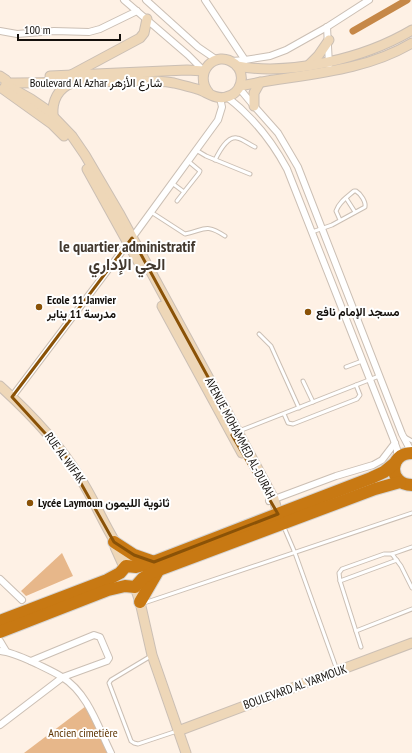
<svg xmlns="http://www.w3.org/2000/svg" width="412" height="753" font-family="'PT Sans Narrow',Vazirmatn,sans-serif">
  <rect width="100%" height="100%" fill="#fef1e5"/>
  <g fill="#e7b78a">
    <polygon points="62,553 73,576 26,596 21,591"/>
    <polygon points="90,703 113,753 24,753"/>
  </g>
  <g fill="none" stroke-linecap="round" stroke-linejoin="round">
    <polyline stroke="#c68848" stroke-width="7" points="353,31 407,0"/>
    <g stroke="#cbbfb4" stroke-width="5">
      <g id="lane">
        <polyline points="196,150 206,156 250,174"/>
        <path d="M215 160C219 152 227 136 237 138 243 139 250 145 255 147"/>
        <polyline points="172,183 184,192 199,173 200,171 188,161"/>
        <polyline points="346,198 355,212"/>
        <polyline points="177,201 184,192"/>
        <path d="M151 212 185 234C205 230 205 223 225 236"/>
        <path d="M312 232 332 225 365 207C366 202 361 194 356 191H354C347 197 339 202 336 211L340 220"/>
        <polyline points="259,334 271,346 299,408"/>
        <polyline points="346,367 362,361"/>
        <polyline points="303,381 313,402"/>
        <polyline points="284,414 288,423 293,424 357,399 360,395 356,385"/>
        <polyline points="239,431 379,376"/>
        <polyline points="405,437 412,441"/>
        <polyline points="283,525 295,553 337,670"/>
        <polyline points="392,554 401,566 412,588"/>
        <polyline points="340,581 397,560"/>
        <polyline points="144,603 412,513"/>
        <polyline points="356,631 412,609"/>
        <polyline points="361,647 340,581 339,573 342,569 384,554 392,554 412,547"/>
        <polyline points="151,656 111,680 109,683 131,741 134,743 138,744 177,731"/>
      </g>
    </g>
    <g stroke="#cbbfb4" stroke-width="8">
      <g id="street">
        <polyline points="124,0 188,55 204,71"/>
        <polyline points="146,0 198,47 217,60"/>
        <polyline points="205,0 245,60"/>
        <polyline points="327,27 329,65"/>
        <polyline points="0,31 17,34 54,31 89,32 100,29 137,11"/>
        <polyline points="232,61 245,60 270,56 286,50 327,27 369,0"/>
        <polyline points="239,88 254,106 278,133 298,167 402,434 412,453"/>
        <path d="M227 97C253 117 272 141 287 169L393 438 397 449V458"/>
        <polyline points="12,397 132,238 218,120 222,107 220,98"/>
        <polyline points="269,501 336,476 373,465 382,460 395,443"/>
        <polyline points="0,579 22,600"/>
        <polyline points="0,641 6,651"/>
        <path d="M0 651C12 652 26 659 37 664 45 668 54 672 62 677 88 693 98 727 111 753"/>
        <polyline points="0,725 63,677 107,661 109,658 100,637 94,635 31,661"/>
      </g>
    </g>
    <g stroke="#cbbfb4" stroke-width="11">
      <g id="secondary">
        <polyline points="309,65 318,56 329,40"/>
        <path d="M237 66C291 76 365 58 412 30"/>
        <polyline points="71,75 140,38 144,33 147,19"/>
        <polyline points="0,76 6,80 6,84 5,88"/>
        <polyline points="50,76 187,70 204,71"/>
        <path d="M7 83C37 83 67 82 98 82 123 81 149 79 174 83 182 85 190 87 197 89 207 92 216 100 226 97 241 94 247 75 235 64 216 48 192 73 209 93"/>
        <polyline points="6,85 31,99 47,110 72,136 85,155 119,213 238,432 274,499 278,514"/>
        <path d="M240 86C298 74 360 74 412 43"/>
        <polyline points="3,89 52,124 64,136"/>
        <polyline points="254,106 254,93 260,82"/>
        <path d="M53 115C52 101 58 88 72 83"/>
        <polyline points="87,169 139,263"/>
        <polyline points="162,306 242,453"/>
        <path d="M0 386C30 413 59 443 80 478 93 498 102 520 114 540 119 549 127 556 131 565"/>
        <polyline points="115,547 124,567"/>
        <polyline points="135,587 140,602 152,655 186,753"/>
        <polyline points="178,731 412,643"/>
      </g>
    </g>
    <g stroke="#d5d4d3" stroke-width="14">
      <g id="highway">
        <path d="M412 453C388 453 388 485 412 485"/>
        <polyline points="114,542 134,555 154,562"/>
        <polyline points="140,602 158,571"/>
        <polyline points="0,621 107,580 120,573 126,566 136,567 148,564 371,478 384,472 395,463"/>
        <polyline points="0,632 108,590 125,586 135,587 143,578 151,573 375,489 400,482"/>
      </g>
    </g>
    <use href="#lane" stroke="#fff" stroke-width="3"/>
    <use href="#street" stroke="#fff" stroke-width="6"/>
    <use href="#secondary" stroke="#eed7b8" stroke-width="9"/>
    <use href="#highway" stroke="#c87913" stroke-width="12"/>
  </g>
  <path fill="none" stroke="#8a5207" stroke-width="3" stroke-linejoin="round" d="M132 238 238 432 232 435 278 514 154 562 134 555 114 542 65 455 12 397Z"/>
  <g fill="#8a5207" stroke="#fff" stroke-width="1.5">
    <circle cx="39" cy="307" r="4"/>
    <circle cx="308" cy="312" r="4"/>
    <circle cx="30" cy="503" r="4"/>
  </g>
  <g text-anchor="middle" stroke-width="4" stroke-linejoin="round" paint-order="stroke">
    <g font-size="12" fill="#14100c" stroke="#fff">
      <text x="96" y="87">Boulevard Al Azhar شارع الأزهر</text>
      <text transform="translate(240 438) rotate(62)" y="4">AVENUE MOHAMMED AL-DURAH</text>
      <text transform="translate(65 458) rotate(54)" y="4">RUE AL WIFAK</text>
      <text transform="translate(295 687) rotate(-20)" y="4">BOULEVARD AL YARMOUK</text>
    </g>
    <g font-size="12" font-weight="bold" fill="#14100c" stroke="#fff" text-anchor="start">
      <text x="47" y="304">Ecole 11 Janvier<tspan x="47" dy="14">مدرسة 11 يناير</tspan></text>
      <text x="316" y="316">مسجد الإمام نافع</text>
      <text x="38" y="507">Lycée Laymoun ثانوية الليمون</text>
    </g>
    <g font-size="12" fill="#5e3400" stroke="#fff">
      <text x="83" y="737">Ancien cimetière</text>
    </g>
    <g font-size="16" font-weight="bold" fill="#42382e" stroke="#fff">
      <text x="127" y="252">le quartier administratif<tspan x="127" dy="18">الحي الإداري</tspan></text>
    </g>
  </g>
  <path d="M18 34v6h102v-6" fill="none" stroke="#14100c" stroke-width="2"/>
  <text x="24" y="34" font-size="12" fill="#14100c" stroke="#ffffff" stroke-width="3" paint-order="stroke">100 m</text>
</svg>
